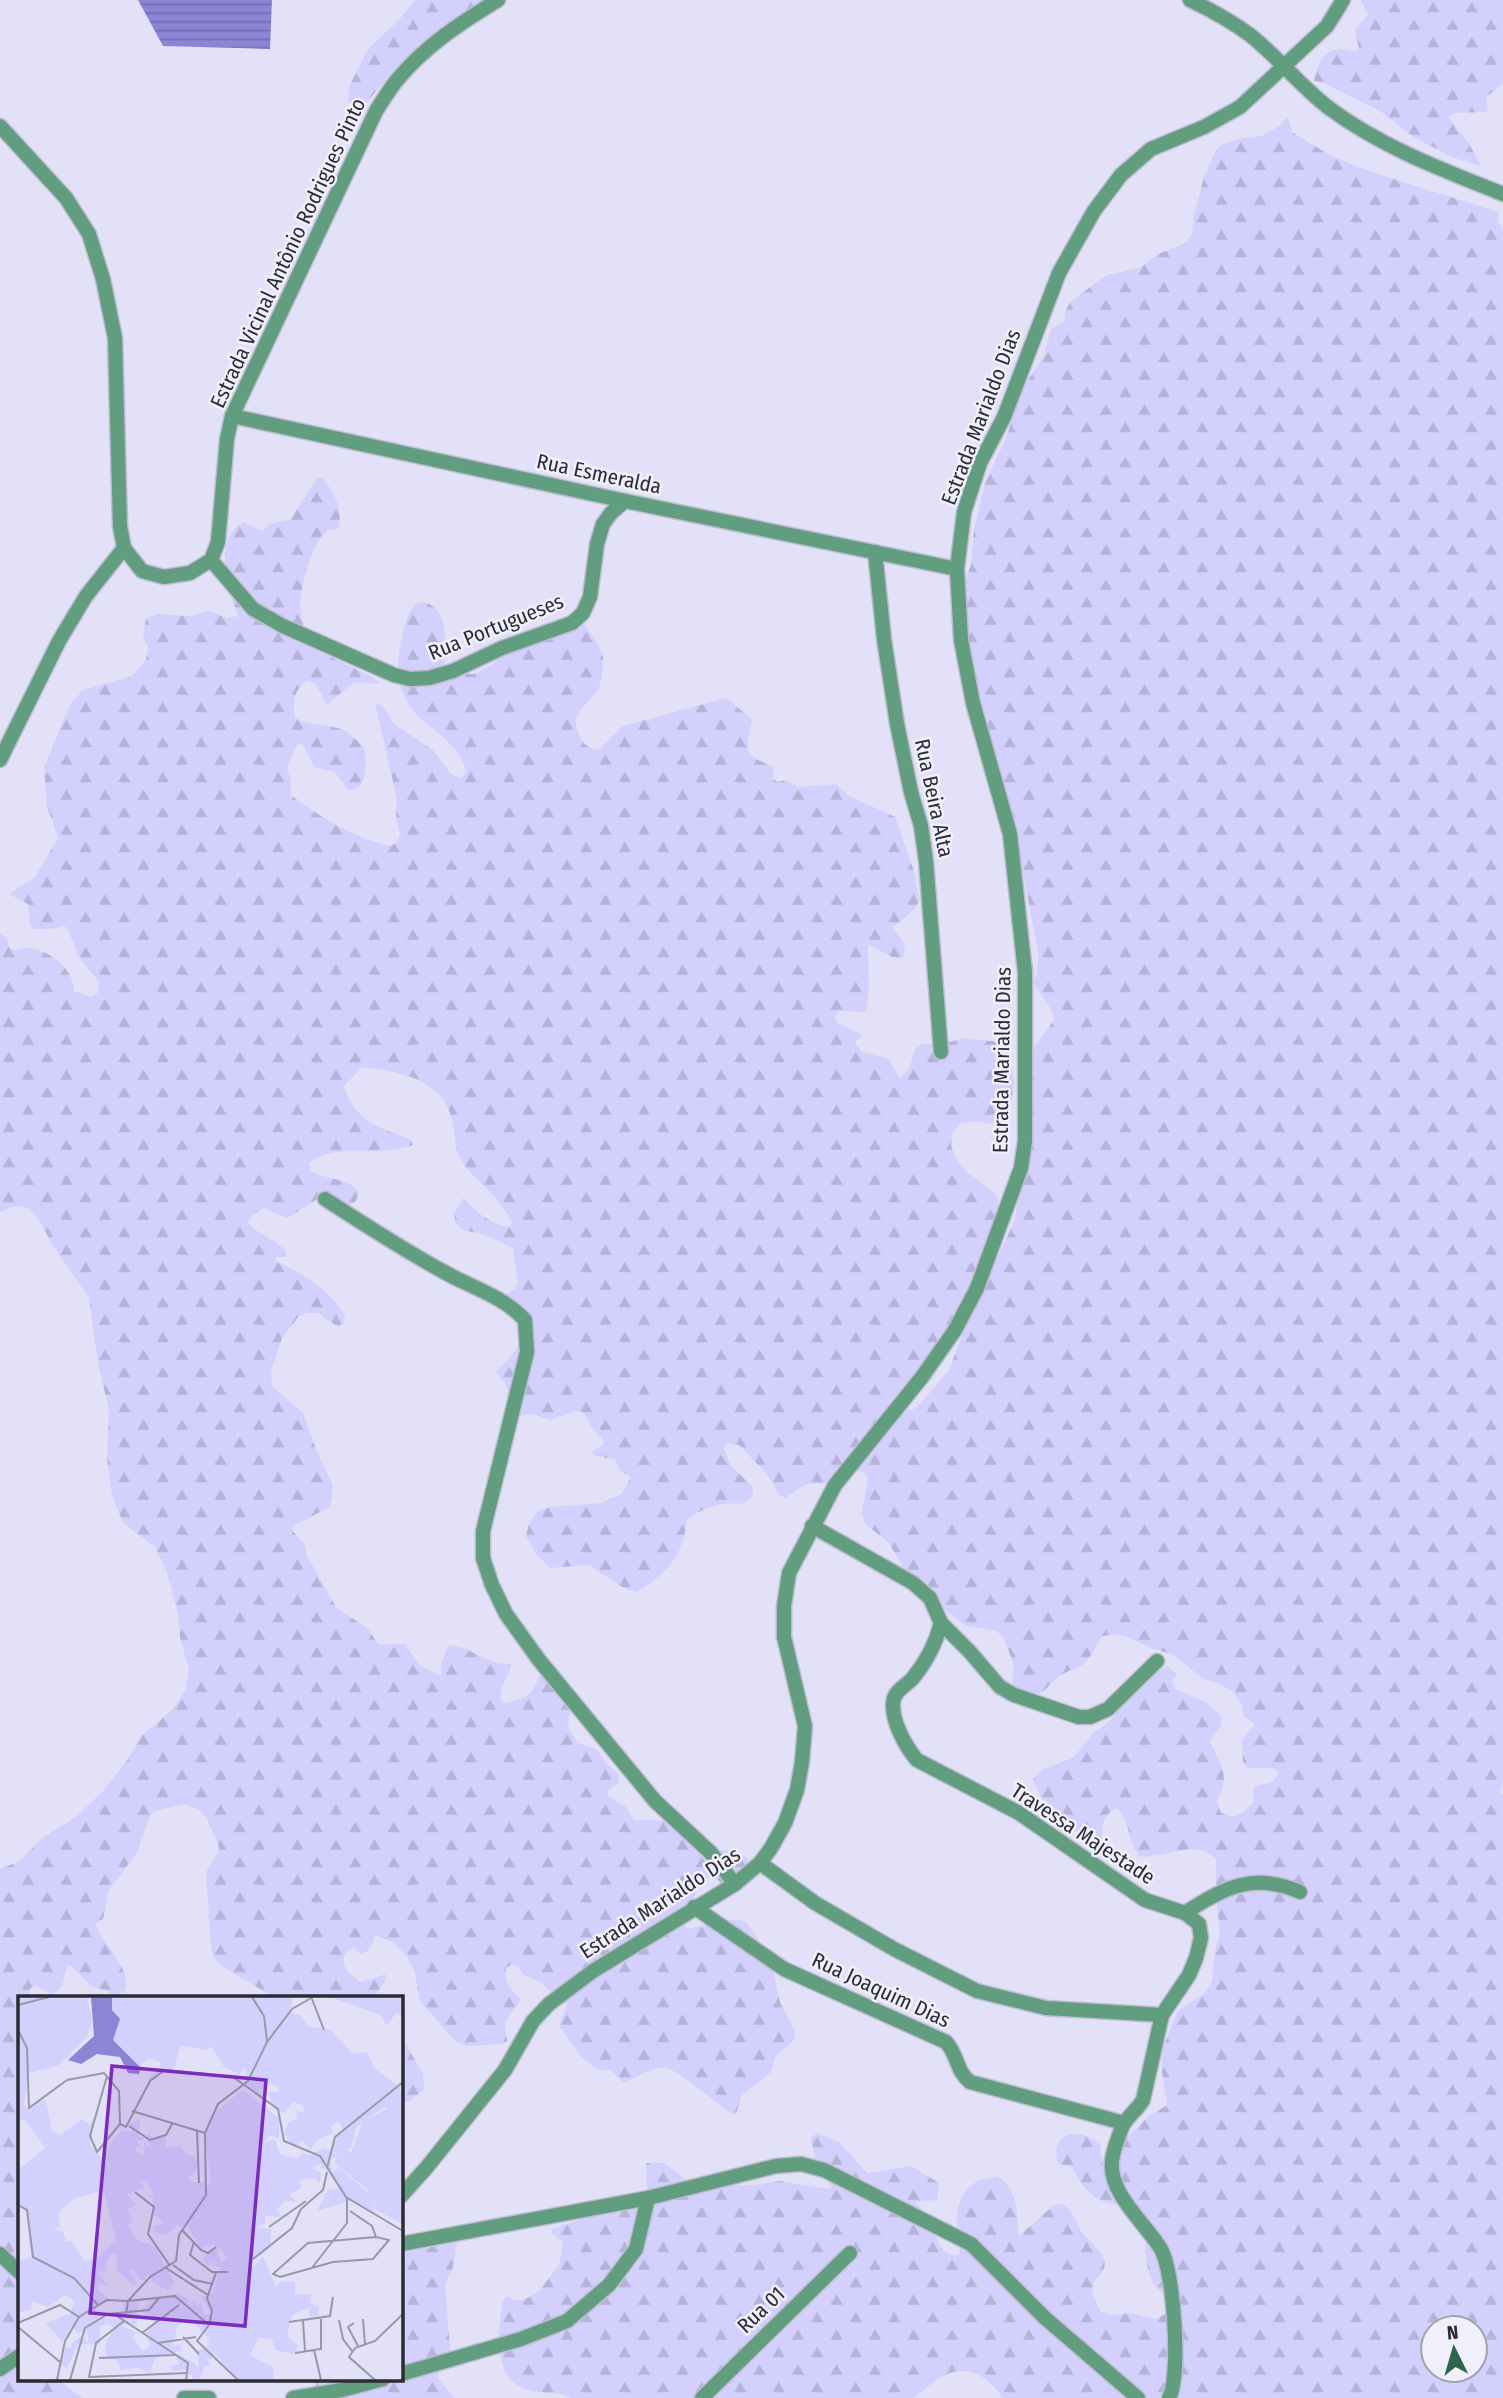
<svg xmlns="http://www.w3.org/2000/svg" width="1503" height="2398" font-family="'Fira Sans Condensed',sans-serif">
  <defs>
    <pattern id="forest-firs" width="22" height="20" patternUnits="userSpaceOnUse" patternTransform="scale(1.75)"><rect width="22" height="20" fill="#d3d0fd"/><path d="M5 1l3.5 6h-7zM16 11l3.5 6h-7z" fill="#b5b3d9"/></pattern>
    <pattern id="water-rules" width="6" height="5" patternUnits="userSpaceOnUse" patternTransform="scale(1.75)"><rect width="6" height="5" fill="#8c84d4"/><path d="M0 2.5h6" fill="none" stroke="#736cad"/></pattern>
  </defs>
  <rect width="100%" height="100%" fill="#e2e1f7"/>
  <g fill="url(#forest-firs)" fill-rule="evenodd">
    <polygon points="415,0 495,0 482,10 444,25 409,54 365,104 352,108 348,100 350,85 368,49 399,20"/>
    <path d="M1361 0H1503V84L1486 97 1488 112 1455 113 1448 117 1468 142 1481 166 1454 158 1415 138 1380 111 1322 82 1314 81C1317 66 1323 48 1342 49 1349 50 1352 52 1359 50L1355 29 1368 15Z"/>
    <path d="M1288 117 1292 132 1331 156 1369 171 1498 212V222L1503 229V1781L1500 1792 1503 1794V2398H1003C988 2375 965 2362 939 2378 930 2384 922 2392 913 2398H572C558 2391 543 2394 528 2390 491 2380 498 2329 503 2301L506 2296 516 2300H524L540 2290 559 2265 563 2242 552 2234V2229L589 2217 640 2207 647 2192 646 2163H664L685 2179 704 2186 754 2185 779 2181 830 2189 832 2186C815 2170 815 2159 811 2137L818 2133 839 2142 867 2173 911 2166 939 2183 937 2200 915 2202C920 2208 926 2214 930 2221 938 2236 936 2252 956 2256L960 2253C957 2227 950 2199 976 2182 981 2179 991 2178 997 2176 1019 2189 1016 2213 1019 2236L1054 2205 1063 2204C1074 2212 1075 2220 1081 2231 1088 2242 1109 2253 1104 2268 1103 2272 1097 2277 1095 2281 1089 2292 1096 2302 1101 2312L1110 2315 1130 2313 1156 2319 1179 2306 1178 2301C1171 2297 1163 2294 1158 2289 1143 2274 1146 2242 1145 2222L1127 2206C1097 2204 1086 2194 1072 2167L1058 2164C1049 2132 1078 2125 1100 2145L1104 2173 1106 2174 1125 2139 1149 2116 1167 2105 1162 2072V2050L1178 2011 1205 1993 1212 1981 1215 1951 1220 1933 1216 1895V1859C1196 1837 1165 1860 1140 1856 1125 1838 1132 1822 1117 1808 1100 1815 1102 1830 1102 1846H1095L1079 1836 1062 1814 1041 1798 1033 1779 1043 1769 1073 1758 1093 1733 1110 1721 1123 1704 1156 1673 1167 1666 1177 1674 1172 1681 1175 1689 1206 1702 1221 1716V1726L1210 1741C1221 1767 1231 1774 1217 1801L1221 1813 1233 1817 1244 1812 1253 1803 1254 1786 1273 1782 1279 1773 1274 1768H1248L1243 1764 1242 1740 1255 1724 1244 1717 1242 1705 1233 1692 1220 1684 1205 1680 1172 1654 1153 1649 1126 1636 1112 1634 1101 1637C1096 1646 1090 1659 1082 1665 1075 1669 1067 1671 1061 1675 1044 1688 1032 1712 1012 1685L1014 1665 1003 1636 996 1631 966 1626 930 1598 902 1566 889 1543 865 1524 862 1513 868 1479 865 1473 856 1470 831 1483 806 1484 785 1498 779 1495 767 1474 739 1445 728 1443 724 1448 731 1466 752 1486 753 1496 742 1504C720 1502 705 1507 687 1519 683 1557 668 1573 636 1592L622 1587 589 1565 550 1568 536 1554 526 1536 529 1524 538 1510 551 1507 601 1503 622 1494 631 1477 619 1470 616 1460 593 1455V1451L603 1445V1440L592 1428 583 1412 576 1411 551 1420 533 1414 517 1416 513 1413 507 1386 496 1371C511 1359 519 1347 526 1329L504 1295 515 1289 518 1283 513 1248 485 1235 463 1230 456 1224 454 1214 463 1198C475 1211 491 1225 510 1227L512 1221C506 1212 500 1203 493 1195 481 1181 465 1171 458 1154 454 1142 455 1128 451 1116 440 1077 397 1072 362 1067L344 1086C356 1123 377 1126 410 1139L413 1144 411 1146C401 1148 392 1150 382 1151 357 1153 330 1146 309 1163L311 1171C326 1181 348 1176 359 1193L355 1203 347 1205 319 1198 287 1218 263 1208 252 1216 248 1223C259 1235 275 1239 286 1251V1257H276V1261C303 1274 329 1289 345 1316L344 1323 338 1327 318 1313H306L299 1316 282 1338 273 1364 271 1376 273 1387 303 1413 316 1450 333 1485 330 1507 293 1526 292 1530 305 1545 307 1556 336 1607 369 1630 378 1644C388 1646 396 1642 406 1645L419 1665 441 1676V1665L448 1645 463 1648 493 1662 511 1664C510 1678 495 1689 503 1703 524 1699 532 1698 539 1676L548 1677 571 1706 568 1726 577 1743 596 1749 607 1764 619 1774 618 1783 607 1791 609 1797 625 1806 634 1820C670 1820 675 1816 695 1848 717 1854 728 1844 748 1859V1876L738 1891 729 1890 713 1876 701 1881 684 1922 685 1927 689 1929 724 1920H739L746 1922 770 1957 780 2002 795 2032 794 2040 775 2057 771 2072 742 2095 736 2114 730 2113C717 2104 679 2070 666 2068 652 2066 636 2078 624 2083L611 2071 597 2069 582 2058 559 2026 568 2002 564 2003 540 1982 522 1974 519 1967 513 1964 506 1968C503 1983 512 1990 521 2000L505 2022 507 2041 503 2044 467 2046 455 2041 420 2001 414 1970 407 1956 393 1942 375 1935C372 1945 372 1951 360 1954L354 1947C334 1957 346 1973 361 1982L386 1974 385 1982 374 1997H273L223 1967 214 1958 211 1947 206 1872 218 1852 219 1847 206 1817 198 1809 184 1804 155 1811 150 1816 136 1854 109 1890 103 1919 95 1923C101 1942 133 1969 125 1991L114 1996 105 1990 92 1987 69 1964C61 1976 68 1989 51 1994L35 1985 30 1989V1997H19V2379H57L82 2398H0V1869L20 1861 41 1839 77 1816 103 1791 128 1759 140 1737 172 1710 186 1689 189 1669 180 1638 178 1614 166 1569 154 1546 123 1523 112 1495 107 1459 109 1411 98 1363 89 1298 54 1247 37 1217 28 1208 15 1206 0 1212V933L7 939 10 949C17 952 20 948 27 948 49 949 75 970 74 991L91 997 98 993 99 982 79 957 68 929 64 926 52 929H33L30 925 28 904 9 894 35 877 58 838 47 806 44 767 70 705 83 690 132 676 146 660 148 647 143 636 146 619 157 614 189 616 209 611 227 618 238 616C228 590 212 540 243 522L262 531 269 524 290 520 317 478 322 477C334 492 344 510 338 529 335 529 329 529 327 531 314 537 300 590 300 604 300 616 306 626 304 638L321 652 374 678 380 684 354 682 327 705 315 683 307 681C293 690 293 703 295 718 310 726 326 724 341 729 350 733 357 740 364 747 366 761 369 791 348 790L335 772 314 767 304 746 298 743 287 768 291 781V795C323 819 352 837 391 846L397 842 400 834 396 815 397 799 375 703 384 707 394 724 433 750 450 773 460 778 467 771C464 765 461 757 457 752 436 724 411 723 400 684 395 667 402 619 414 606 417 602 423 601 428 603 450 614 445 647 444 667L454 674H474L491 665 513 649 581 619C588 630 600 644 603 657 604 664 602 683 598 689 588 705 569 712 579 735 583 745 589 748 599 750L623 726 726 698 752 719C746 749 741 755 773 766V779L778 782 786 780 798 787 830 785 835 783C853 803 872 804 895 817L914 871 919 901 914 910 893 927 905 945 903 958 892 957 868 944 869 989 866 1012 839 1011 835 1017 837 1023 861 1034 862 1037 855 1042 861 1052 887 1058 900 1078 909 1069 915 1049 923 1043 938 1045 965 1038 998 1042 1010 1055 1014 1081 1011 1102 999 1119 989 1124 979 1121 961 1123 953 1132 951 1145 955 1157 967 1172 994 1192 998 1200V1212L967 1300 910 1403 908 1409 911 1411 920 1404 949 1370 968 1320 1015 1220 1024 1148 1031 1052 1054 1020 1052 1011 1033 982 1037 975 1039 955 1024 878 967 714 971 717 962 645 963 586 971 565 974 530 985 482 1005 441 1022 389 1044 356 1051 329 1064 322 1066 310 1070 302 1105 276 1141 267 1158 254 1179 246 1188 240 1192 233 1194 215 1204 177 1215 152 1221 145 1238 139 1262 136 1279 126ZM1433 2328H1475V2370H1433Z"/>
    <polygon points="401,2036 423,2074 424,2089 410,2101 401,2103"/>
    <polygon points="457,2242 453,2267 445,2285 451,2361 439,2370 438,2379 455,2398 315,2398 316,2379 401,2379 401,2253"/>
  </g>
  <polygon fill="url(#water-rules)" points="138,0 272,0 270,49 163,46"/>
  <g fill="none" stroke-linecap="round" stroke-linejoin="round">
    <g stroke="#bebdd0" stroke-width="17">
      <g id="minor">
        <path d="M1190 0C1211 10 1231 21 1250 35 1278 57 1301 87 1329 108 1381 147 1443 170 1503 194"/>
        <path d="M0 126 66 198 89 234 103 279 115 338 120 526 124 548 142 571 164 577 190 573 211 560 218 542 227 439 232 416 376 111C383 100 390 88 398 79 425 46 462 22 498 0"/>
        <polyline points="232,416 625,501 957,569"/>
        <polyline points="875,552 884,639 897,724 911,792 921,826 926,861 941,1052"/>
        <polyline points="211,560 253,609 283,626 394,675 410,679 429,678 453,671 502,648 572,623 583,613 590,597 597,544 603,524 611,513 625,501"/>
        <polyline points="0,760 59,641 86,596 124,548"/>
        <path d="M325 1199C365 1225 405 1251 446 1273 473 1288 504 1297 525 1320L527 1352 483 1531V1558L492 1585 506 1614 539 1660 655 1801 711 1853 735 1884"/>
        <polyline points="812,1526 913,1583 930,1598 941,1623 970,1652 1000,1687 1014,1695 1079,1717 1090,1717 1108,1709 1157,1661"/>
        <path d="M941 1623C936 1643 926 1662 913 1678 907 1685 897 1689 894 1698 889 1717 905 1746 917 1760L1019 1813 1145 1900 1185 1913C1224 1887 1254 1872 1300 1892"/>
        <polyline points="760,1863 815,1903 894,1949 977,1991 1046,2008 1162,2015"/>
        <path d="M694 1907 784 1969 946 2042C958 2055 956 2071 970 2082L1124 2123"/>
        <polyline points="401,2196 427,2167 505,2070 533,2021 549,2004 593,1971 735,1884 760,1863 771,1848 785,1823 797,1790 802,1762 805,1726 784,1637 784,1606 789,1573 835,1485 922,1377 955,1330 977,1288 1021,1168 1025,1141 1025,972 1010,834 973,703 961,640 957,569 964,512 980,463 1004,417 1059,273 1094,211 1121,175 1151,149 1204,127 1240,107 1327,26 1343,0"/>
        <polyline points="401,2244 648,2198 776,2166 801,2164 824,2170 971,2244 1045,2318 1138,2398"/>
        <polyline points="0,2254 19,2272"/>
        <polyline points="0,2369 19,2356"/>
        <polyline points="401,2374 521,2339 567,2321 609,2285 636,2249 648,2198"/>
        <polyline points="184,2398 209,2398"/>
        <polyline points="293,2398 342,2390 383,2379"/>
        <polyline points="702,2398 850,2253"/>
        <path d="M1169 2398C1181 2375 1174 2272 1161 2249 1146 2224 1108 2193 1112 2161 1113 2151 1119 2135 1123 2125 1128 2116 1138 2109 1143 2100L1162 2015 1189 1975 1196 1958 1201 1938 1199 1924 1185 1913"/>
      </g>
    </g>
    <use href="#minor" stroke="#619e7f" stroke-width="14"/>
  </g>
  <g text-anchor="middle" stroke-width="5" stroke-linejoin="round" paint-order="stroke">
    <g font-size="21" fill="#2c2b33" stroke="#f0f0fd">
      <text transform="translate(288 253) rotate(-65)" y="7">Estrada Vicinal Antônio Rodrigues Pinto</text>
      <text transform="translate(981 417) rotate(-69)" y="7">Estrada Marialdo Dias</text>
      <text transform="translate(599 474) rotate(12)" y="7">Rua Esmeralda</text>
      <text transform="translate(496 627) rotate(-22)" y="7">Rua Portugueses</text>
      <text transform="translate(934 798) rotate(78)" y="7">Rua Beira Alta</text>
      <text transform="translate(1002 1060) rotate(-89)" y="7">Estrada Marialdo Dias</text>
      <text transform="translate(1083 1834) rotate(33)" y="7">Travessa Majestade</text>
      <text transform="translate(660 1903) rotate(-33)" y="7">Estrada Marialdo Dias</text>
      <text transform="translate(881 1990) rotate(25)" y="7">Rua Joaquim Dias</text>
      <text transform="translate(761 2310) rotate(-44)" y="7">Rua 01</text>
    </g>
  </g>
  <g transform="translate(18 1996)">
    <rect width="385" height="385" fill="#e2e1f7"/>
    <path d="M0 1H68L70 5 74 25 69 41 39 70 11 77 6 108 11 115 23 104 28 105 34 135 42 139 64 123 71 128 77 120 72 149 94 174 87 162 95 143 103 135 113 136V127L123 122 120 139 127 144H118L125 152 118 150 117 155 127 160 126 146 135 154 129 144 131 136 134 143 148 139V152L162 149 167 157 178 162 180 171 171 182 173 186H187L189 191 193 184 187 141 199 114 225 94 261 122V143L253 139 244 147 257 143 262 158 279 163 284 157 292 159 306 152 325 162 312 153 325 132 320 125 313 131 315 137 299 144 292 154 285 144 276 152 266 137 270 127 279 122 278 115 286 116 284 109 275 106 267 117 255 113 251 96H260L261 91 249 86 242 96 244 101 228 91 234 80 229 81 227 71 221 78 206 71 193 50 190 54 162 50 157 71 129 85 144 67 131 62 121 71 94 44 100 24 91 17V1H275L272 16 284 20 289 30 313 34 335 58 349 56 357 73 382 91 385 123 366 111 338 131 333 152 327 154 333 155 332 166 326 169 316 161 312 165 315 177 320 171 352 198 357 217 335 204 299 215 310 194 321 192 308 173 302 172 304 168 293 172 303 177 302 187 297 182 282 184 283 192 271 198 279 206 267 205 259 213 263 221 247 220V228L237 232 253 233V251L232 267 234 272 245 261 258 291 262 285 277 286V298L294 299 292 307 301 311 300 320 291 321 292 311 274 319 269 340 280 350 276 358 257 354 254 343 241 341 232 359 256 372 255 384H220L196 357 192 365 188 358 192 370 186 371 182 384H174L175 376 168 384 171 373 156 375 152 370 162 368 158 362 161 358 181 371 180 355 190 350 191 343 171 322 159 330 155 350 162 348 164 354 137 362 132 377 120 372 103 374 100 365 88 360 87 349 96 332 90 328 82 330V348H60L49 372 42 369 48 351 55 352 53 348 64 339 70 347V339L68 334 60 338 54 330 44 346 28 327 53 317 56 304 47 299 30 311 15 305 12 314 0 316V264L13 262 9 216 0 210V174L27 152 7 124H0ZM122 183 129 187 136 200 130 199 135 203 134 220 141 221 145 228 136 230V236L147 239 158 231 156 225 161 231 169 229 183 252 195 248 205 255 209 264 203 267 199 252 184 262 190 270 192 266 202 272 195 297 183 301 194 318H186L184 307 179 309 177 303 170 309 171 303 159 297 131 304 124 315 136 327 127 339 133 350 124 355 114 340 119 337 103 329 119 328 121 305 106 306 105 319 98 323 84 322 77 313 92 303 80 294 82 287 91 291 79 275 89 276 87 269 93 258 99 259 98 273 116 290 119 287 112 275 115 273 122 284H128L129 277 137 288 150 294 157 287 137 251 118 243 110 230 115 226 110 213 118 209 109 198 126 192ZM86 195 98 245 79 262 66 265 54 245H48L45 235 35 234 42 230 40 217 56 202ZM312 1H385V21L378 17 369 30 363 19Z" fill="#d3d0fd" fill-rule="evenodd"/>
    <path d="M374 111 385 121V228L358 214 349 193 316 167 318 163 330 165 345 125Z" fill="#d3d0fd"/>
    <path d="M73 1H94V14L102 23 95 44 122 71 121 78 110 77 102 61 79 58 63 68 50 64 76 40Z" fill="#8c84d4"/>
    <path fill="none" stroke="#9998a9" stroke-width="2" d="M234 1 246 20 249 45M294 3 306 34M0 9 31 1M0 34 9 52 11 112 49 84 86 77 101 95 102 128 108 131 132 85 147 74 215 81 260 113 266 145 302 160 328 201 385 235M89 80 72 140 79 156 102 128M114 115 187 137M111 130 132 144 148 139 154 128M179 135 181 187M309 172 317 141 385 86M117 196 136 211 130 238 152 270M0 209 9 214 15 261 56 282 80 309M332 215 354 230 358 241M251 231 288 205M164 234 183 254 190 257 198 251M358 241 371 244 355 263 315 266 262 281 255 278 290 247ZM176 246 172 259 194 276H210M235 263 274 232 283 213 305 194 309 176M155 269 176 284 195 288M148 272 190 299M293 273 329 227V202M108 319 110 305 157 300 191 329M99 320 170 367 168 384M345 323 347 349M321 324 325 343 334 355M106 325 78 347 71 381 170 377M285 325 287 355M271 326 312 320 315 301M0 327 42 309 61 321M336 327 330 331 340 350M191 329 179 345 220 384M191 329 194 315 189 302 198 277M0 331 42 366M124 337 161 309M165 341 181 358M140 347 178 341M296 354 303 384M277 357 303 353V323M81 362 157 359M39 384 47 345 61 321 89 304 110 305 132 281 158 265 161 239 188 199 187 137 200 108 230 85 249 46 274 13 295 1M52 384 67 332 90 318 131 314 141 302M357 384 331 361 337 352 357 345 385 318"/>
    <path fill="#7b2cbf" fill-opacity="0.15" stroke="#7b2cbf" stroke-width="3.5" d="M94 70 248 84 227 330 72 317Z"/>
    <rect width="385" height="385" fill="none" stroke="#2c2b33" stroke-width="3.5"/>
  </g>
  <g transform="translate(1454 2349) rotate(355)"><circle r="33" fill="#f0f0fd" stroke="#a2a1ac" stroke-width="2"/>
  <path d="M0-5L12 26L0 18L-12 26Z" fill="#2e644a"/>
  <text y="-10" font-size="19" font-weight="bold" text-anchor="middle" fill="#2c2b33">N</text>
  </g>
</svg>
